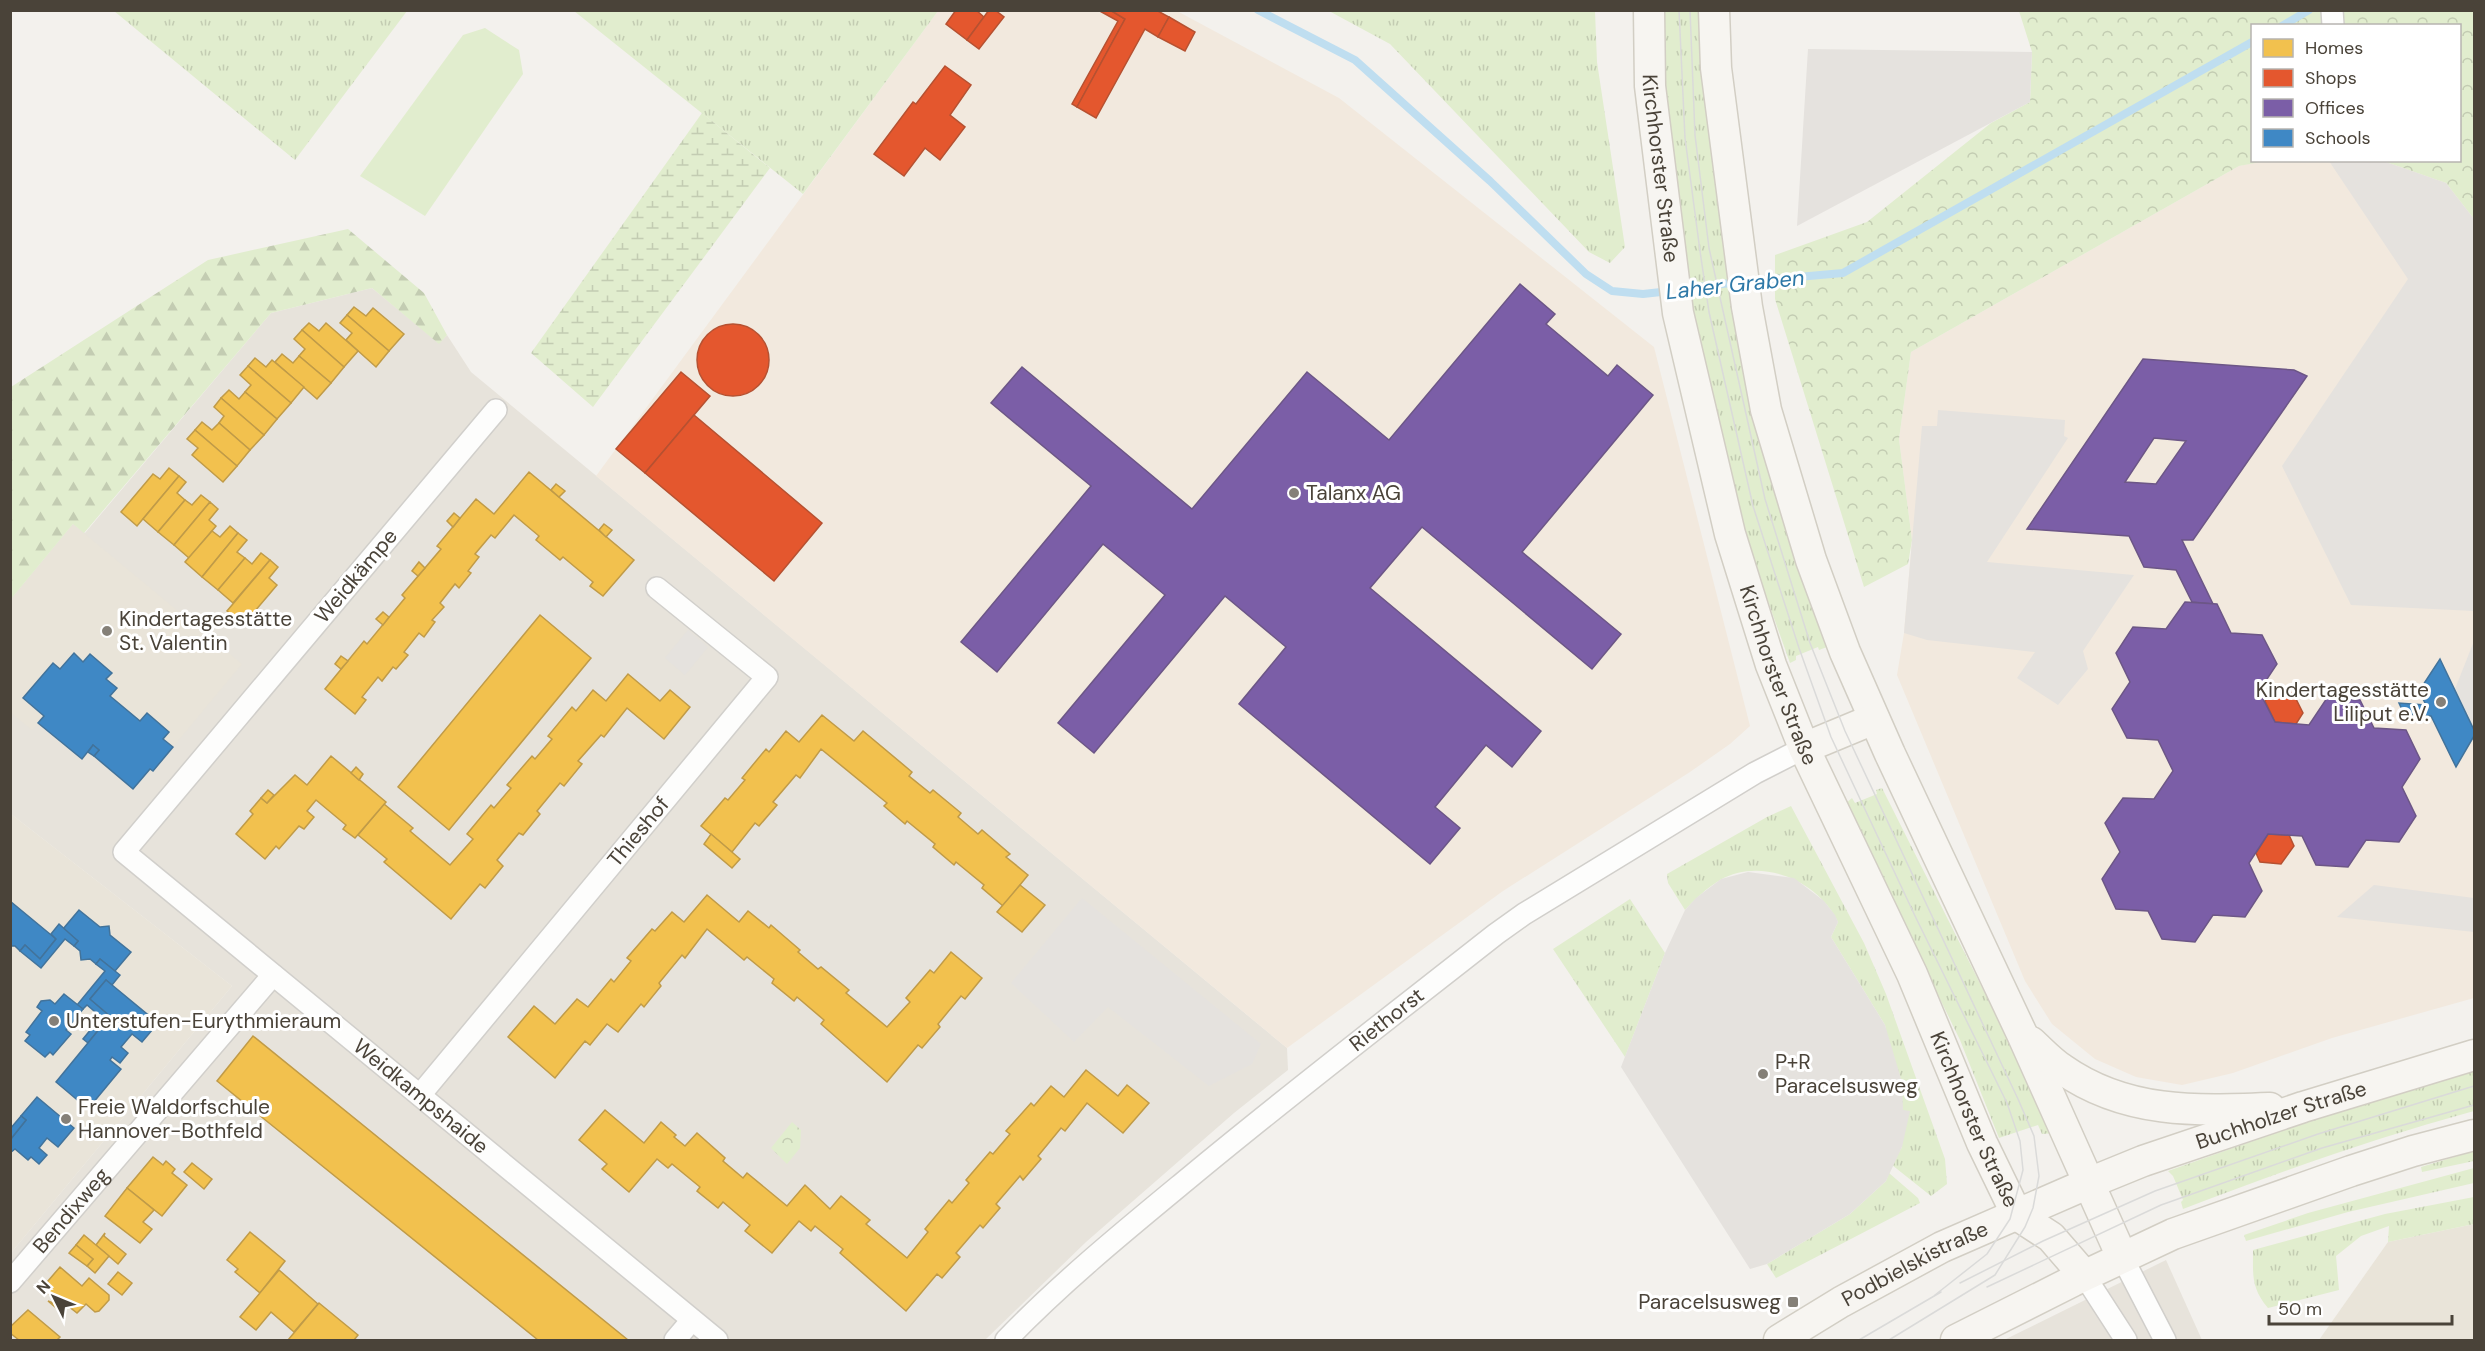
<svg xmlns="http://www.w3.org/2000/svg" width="2485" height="1351" font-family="'DM Sans',sans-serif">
  <defs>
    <pattern id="grass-tufts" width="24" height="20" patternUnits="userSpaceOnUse" patternTransform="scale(1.5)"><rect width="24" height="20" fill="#e1edce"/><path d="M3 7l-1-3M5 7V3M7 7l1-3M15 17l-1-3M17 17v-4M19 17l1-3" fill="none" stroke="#c3ccb2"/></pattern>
    <pattern id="forest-firs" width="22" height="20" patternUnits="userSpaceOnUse" patternTransform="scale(1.5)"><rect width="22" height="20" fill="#e1edce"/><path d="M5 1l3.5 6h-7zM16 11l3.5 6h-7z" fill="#c3ccb2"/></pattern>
    <pattern id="wetland-marsh" width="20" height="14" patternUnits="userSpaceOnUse" patternTransform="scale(1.5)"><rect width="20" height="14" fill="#e1edce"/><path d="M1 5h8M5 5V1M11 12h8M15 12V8" fill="none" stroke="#c3ccb2"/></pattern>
    <pattern id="park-crowns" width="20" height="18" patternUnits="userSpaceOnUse" patternTransform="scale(1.5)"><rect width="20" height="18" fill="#e1edce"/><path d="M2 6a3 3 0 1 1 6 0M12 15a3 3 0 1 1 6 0" fill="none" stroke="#c3ccb2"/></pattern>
  </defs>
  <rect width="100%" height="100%" fill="#f3f1ed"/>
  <g fill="#e7e3db">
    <polygon points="372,288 439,343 447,335 471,372 1287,1048 1288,1070 1234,1113 1086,1242 985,1340 11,1340 11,1253 232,986 11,814 11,599 73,524 85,533 271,313"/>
    <polygon points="2166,1260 2202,1340 2004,1340"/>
  </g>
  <g fill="#f2e9de">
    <polygon points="938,11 1177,11 1339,98 1654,347 1750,726 1730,744 1690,772 1503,891 1287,1048 596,476"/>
    <polygon points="2266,160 2383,161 2446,183 2474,219 2474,998 2332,1038 2233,1073 2182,1085 2136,1077 2095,1059 2052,1024 2025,981 1897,675 1904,633 1912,540 1899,439 1911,352 2239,166"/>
  </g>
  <g fill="#e9e4d9">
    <polygon points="73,524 242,664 153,771 149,769 133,789 88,752 82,759 39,723 32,730 11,713 11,599"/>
    <polygon points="11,814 232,986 11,1253"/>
    <polygon points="2474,1224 2474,1340 2319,1340 2388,1242"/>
  </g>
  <g fill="url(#grass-tufts)">
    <polygon points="114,11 407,11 295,160"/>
    <polygon points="574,11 938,11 803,194"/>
    <polygon points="1329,11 1595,11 1597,62 1625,247 1610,263 1589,252 1390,44"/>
    <polygon points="1659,11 1702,11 1716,189 1728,273 1827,647 1819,650 1818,647 1796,656 1796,660 1790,663 1743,531 1700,354 1673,190"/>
    <polygon points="1882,788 2055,1133 2042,1134 2038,1125 1999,1138 1960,1040 1845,804 1852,798 1855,803 1877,794 1876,790"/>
    <path d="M1791 806 1864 943 1886 994 1945 1159 1947 1184 1931 1196 1892 1165 1902 1147 1903 1110 1885 1025 1831 937 1838 922C1819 881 1761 856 1720 880 1707 888 1695 899 1685 910L1668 883 1667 874 1767 817Z"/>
    <polygon points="1630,899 1665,953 1625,1057 1553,949"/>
    <path d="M2474 1070V1111C2375 1138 2279 1172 2183 1209L2181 1202 2183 1200 2173 1176 2168 1171 2369 1100Z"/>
    <polygon points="2474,1151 2474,1161 2422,1172 2421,1167"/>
    <polygon points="2474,1168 2474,1183 2348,1212 2246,1241 2244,1235 2308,1213"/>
    <polygon points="1889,1173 1918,1198 1920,1203 1776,1278 1767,1264 1850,1214 1886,1181"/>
    <path d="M2474 1197V1224L2388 1242 2389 1226 2361 1236 2336 1256 2339 1290 2268 1308C2251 1288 2253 1275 2253 1250L2385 1214Z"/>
  </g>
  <polygon fill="url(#forest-firs)" points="348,229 424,293 447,335 439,344 372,288 271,313 84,533 73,524 11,599 11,387 208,260"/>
  <polygon fill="url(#wetland-marsh)" points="702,113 770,168 593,407 531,353"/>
  <g fill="url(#park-crowns)">
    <polygon points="2019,11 2474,11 2474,219 2446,183 2383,161 2460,160 2460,26 2252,26 2252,160 2266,161 2239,166 1911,352 1899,439 1912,540 1908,564 1864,587 1775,299 1775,255 1867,222 1991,123 2030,102 2032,52"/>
    <polygon points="792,1122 801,1130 800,1148 787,1164 771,1148"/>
  </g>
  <polygon fill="#e1edce" points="485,28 519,50 523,74 425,216 360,176 463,35"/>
  <g fill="#e5e2de">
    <polygon points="1808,49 2032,52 2030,102 1797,226"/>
    <polygon points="2329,161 2383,161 2446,183 2474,219 2474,611 2351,605 2282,466 2408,279"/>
    <polygon points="1938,410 2065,420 2064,436 2068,438 1987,562 2134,575 2083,651 2088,669 2058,705 2017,678 2035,652 1927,640 1904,633 1922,426 1937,426"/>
    <polygon points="688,630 708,647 685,675 665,658"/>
    <polygon points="2474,641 2474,730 2455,689"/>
    <polygon points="1748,872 1794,878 1824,901 1835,915 1838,922 1831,937 1885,1025 1902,1082 1903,1110 1910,1111 1902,1147 1886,1181 1850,1214 1767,1264 1750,1269 1621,1067 1665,953 1685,910 1696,898 1721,879"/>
    <polygon points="2374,885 2474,898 2474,932 2337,917"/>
    <polygon points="1082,898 1261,1044 1252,1064 1209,1086 1108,1007 1074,1042 1011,983"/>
  </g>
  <g fill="#f2c14e" stroke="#c09b48" stroke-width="1.5">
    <polygon points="354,307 366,316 373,308 404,334 389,351 347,315"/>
    <polygon points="347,315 389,351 376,367 346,340 352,333 340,323"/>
    <polygon points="309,323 319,331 326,323 358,351 344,367 302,330"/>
    <polygon points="302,330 344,367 331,383 299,356 305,349 294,339"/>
    <polygon points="282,354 293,363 299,356 331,383 317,399 275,362"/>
    <polygon points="255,358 266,367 272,360 304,387 291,403 248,366"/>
    <polygon points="248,366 291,403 277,419 245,392 251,385 240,375"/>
    <polygon points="229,390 239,399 245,392 277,419 264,435 221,398"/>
    <polygon points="221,398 264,435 250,450 219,423 224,416 214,407"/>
    <polygon points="202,422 212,430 219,423 250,450 237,466 195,430"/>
    <polygon points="195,430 237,466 223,482 192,455 198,448 187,439"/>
    <polygon points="169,468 179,476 137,526 121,512 153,474 160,479"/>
    <polygon points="529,472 634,560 603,596 590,586 593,582 563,557 560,560 536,540 539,536 514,515 495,538 491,535 475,554 479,557 468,571 471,573 459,588 455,584 440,603 444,607 432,620 435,622 424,637 419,633 404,652 408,655 396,669 393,667 382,681 378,677 362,697 366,700 355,714 325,689 364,641 367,644 405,598 402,595 441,549 437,546 476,499 494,514"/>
    <polygon points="179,476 186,482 177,493 185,500 158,532 143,519"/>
    <polygon points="556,484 565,491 559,497 551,490"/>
    <polygon points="201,495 210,502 174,545 158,532 185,500 192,505"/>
    <polygon points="210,502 218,509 209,520 216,526 189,558 174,545"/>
    <polygon points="454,513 460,518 453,527 447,521"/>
    <polygon points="604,524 612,530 606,537 599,530"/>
    <polygon points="230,526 238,533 202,577 185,562 212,531 220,537"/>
    <polygon points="238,533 247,540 237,552 245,558 218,590 202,577"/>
    <polygon points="261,553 270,560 233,603 218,590 245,558 252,564"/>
    <polygon points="270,560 278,567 269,578 277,585 243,625 227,611"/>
    <polygon points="419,562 425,568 418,576 412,571"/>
    <polygon points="383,612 389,617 383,625 376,619"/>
    <polygon points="540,615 591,658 449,830 398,787"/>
    <polygon points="341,656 348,661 341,669 335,664"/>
    <polygon points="628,674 660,701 670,690 690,707 664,739 627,708 604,737 601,735 578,761 582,764 564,786 560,783 537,811 540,814 523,835 519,833 497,860 503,866 485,888 480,884 451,919 384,862 387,859 358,835 384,804 413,828 410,831 450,865 473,839 467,834 491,805 494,808 511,788 507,785 532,756 535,759 552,739 548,736 572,707 576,711 593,690 606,701"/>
    <polygon points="822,715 854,741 863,731 912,772 909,776 930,793 933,790 961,813 958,817 978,834 982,830 1010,854 1006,857 1028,875 1003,906 982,888 984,885 956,862 954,865 933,847 935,844 907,821 905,824 884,806 887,803 821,749 800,778 796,775 773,802 777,805 759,826 755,823 732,852 701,826 725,798 728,800 745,780 742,778 766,749 769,752 786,731 799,742"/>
    <polygon points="331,756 386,802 355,838 343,829 346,825 316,800 307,811 314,817 304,829 299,826 279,849 276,846 265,859 236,834 253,814 250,811 261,798 267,803 295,775 307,785"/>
    <polygon points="356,767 363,774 359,780 351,773"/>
    <polygon points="268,790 274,795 267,803 261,798"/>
    <polygon points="711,834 740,859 732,868 704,844"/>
    <polygon points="1020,885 1045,905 1022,932 997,912"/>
    <polygon points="707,895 739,922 748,911 769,928 771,925 800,950 798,952 818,969 821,967 849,990 846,993 887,1027 910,1002 906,998 930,970 934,973 951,952 982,978 965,999 961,996 938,1024 940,1027 922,1048 918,1045 887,1082 821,1024 824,1020 797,997 794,1001 772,983 774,979 747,957 744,960 707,929 685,958 682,955 659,983 661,986 644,1007 641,1004 618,1032 607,1024 590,1045 585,1041 555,1078 508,1037 534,1006 555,1024 577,999 588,1007 611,979 614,982 631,961 627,958 652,929 655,931 672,912 684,922"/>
    <polygon points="253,1036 628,1340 538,1340 217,1081"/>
    <polygon points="1086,1070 1118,1096 1127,1085 1149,1103 1123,1133 1087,1103 1065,1131 1061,1128 1038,1156 1041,1159 1023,1180 1020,1176 996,1204 1000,1208 983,1228 980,1225 956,1253 960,1257 942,1278 937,1274 906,1311 840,1253 843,1249 815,1226 811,1231 799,1221 772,1253 745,1231 750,1225 723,1202 718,1208 697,1191 700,1187 672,1164 668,1168 657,1159 629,1192 602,1169 607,1164 579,1140 605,1110 644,1143 661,1122 676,1135 674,1137 685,1146 697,1133 725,1158 723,1161 743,1178 747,1173 787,1206 805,1185 830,1209 841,1196 870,1220 866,1224 907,1258 928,1232 925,1229 949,1200 952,1203 969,1183 966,1180 990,1152 993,1154 1010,1134 1006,1131 1031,1103 1034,1106 1051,1086 1064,1097"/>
    <polygon points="153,1157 163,1165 166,1161 175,1169 172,1173 187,1185 162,1216 127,1188"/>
    <polygon points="192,1163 212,1179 204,1189 184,1172"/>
    <polygon points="127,1188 154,1210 143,1222 152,1229 140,1243 105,1216"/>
    <polygon points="250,1232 285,1261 260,1293 235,1272 238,1269 227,1260"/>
    <polygon points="105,1233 104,1236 126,1254 118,1264 96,1245"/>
    <polygon points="84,1235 109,1256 95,1273 87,1266 93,1259 76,1245"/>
    <polygon points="76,1245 93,1259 87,1266 69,1253"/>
    <polygon points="60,1267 82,1286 89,1278 109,1295 109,1300 99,1311 95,1312 86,1304 77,1313 68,1306 61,1312 48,1301 53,1303 56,1300 42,1288"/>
    <polygon points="279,1270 318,1304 294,1332 271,1312 256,1330 240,1317"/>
    <polygon points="118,1272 132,1283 122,1295 108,1284"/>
    <polygon points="319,1303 358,1335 354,1340 288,1340"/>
    <polygon points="28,1310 60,1337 57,1340 19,1340 10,1333 10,1327"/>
  </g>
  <g fill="#e4572e" stroke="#b65131" stroke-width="1.5">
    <polygon points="956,10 976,10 984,17 967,40 946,24"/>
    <polygon points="989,10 995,10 1004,17 979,49 967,40"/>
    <polygon points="1098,10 1110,10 1125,19 1077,107 1072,104 1118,21"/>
    <polygon points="1110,10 1156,10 1169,17 1158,37 1145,29 1096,118 1077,107 1125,19"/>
    <polygon points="1169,17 1195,32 1185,51 1158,37"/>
    <polygon points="945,66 971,85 950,115 965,127 940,160 925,148 904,176 874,154 913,102 916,104"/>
    <circle cx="733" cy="360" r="36"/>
    <polygon points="681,372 710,396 645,473 616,449"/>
    <polygon points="694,415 822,523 774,581 645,473"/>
    <polygon points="2271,692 2293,693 2303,713 2296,724 2275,722 2265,701"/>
    <polygon points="2268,834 2289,835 2294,846 2281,864 2260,862 2256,853"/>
  </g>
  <g fill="#7b5ea7" stroke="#6c5686" stroke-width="1.5" fill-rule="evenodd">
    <polygon points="1520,284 1555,314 1546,324 1608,376 1617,365 1653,395 1522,552 1621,634 1592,669 1422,527 1370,588 1541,731 1512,767 1486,745 1435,807 1460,828 1430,864 1239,704 1286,647 1225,596 1094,753 1058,723 1165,595 1103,544 997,672 961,642 1091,486 991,403 1022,367 1192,509 1307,372 1389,440"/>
    <path d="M2143 359 2294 370 2307 376 2193 540H2182L2213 604 2192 602 2176 570 2144 567 2129 536 2027 529ZM2154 438 2186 441 2156 484 2125 482Z"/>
    <polygon points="2185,602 2217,604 2231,633 2262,635 2277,664 2259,691 2275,722 2309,725 2327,698 2360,700 2374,728 2406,730 2420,759 2402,787 2416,816 2399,842 2366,840 2348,867 2316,865 2302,836 2268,834 2249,863 2262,891 2245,917 2213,915 2195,942 2162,939 2148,911 2116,909 2102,879 2120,852 2105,823 2123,798 2154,799 2173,771 2158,740 2127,738 2112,709 2130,682 2116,653 2133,627 2166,629"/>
  </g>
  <g fill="#3f88c5" stroke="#42739b" stroke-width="1.5">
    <polygon points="74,653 83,662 90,654 112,673 106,679 117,688 110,696 140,721 147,713 169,732 163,739 173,747 153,771 150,769 133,789 94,756 99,750 93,745 82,759 38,723 44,716 23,698 53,663 60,669"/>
    <polygon points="2440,659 2474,730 2474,736 2456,767 2431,716 2404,714 2399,703 2426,705 2419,691"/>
    <polygon points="93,745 99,750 94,756 88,752"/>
    <polygon points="10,901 56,939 40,959 25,945 20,951 15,946 10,946"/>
    <polygon points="79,910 100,927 109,926 110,935 131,952 115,971 100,959 96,964 90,959 81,960 80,951 74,946 78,941 63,929"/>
    <polygon points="59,924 78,941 74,946 65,939 41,968 20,951 25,945 40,959 56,939 51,934"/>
    <polygon points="100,959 120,975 112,985 106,980 90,999 110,1016 88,1043 83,1039 101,1017 87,1005 83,1009 77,1005 105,971 96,964"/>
    <polygon points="106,980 158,1023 142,1042 132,1034 121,1047 128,1053 120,1063 112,1057 110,1060 121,1069 88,1109 56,1082 110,1016 90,999"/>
    <polygon points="64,994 83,1009 66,1030 71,1034 53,1055 50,1052 45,1057 25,1041 30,1035 26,1032 42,1011 37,1007 41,1001 50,1000 55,1004"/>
    <polygon points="37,1097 74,1128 58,1147 47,1138 39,1148 47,1155 39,1164 31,1157 28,1160 15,1149 10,1153 10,1140 26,1120 21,1116"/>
    <polygon points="21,1116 26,1120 10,1140 10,1129"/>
  </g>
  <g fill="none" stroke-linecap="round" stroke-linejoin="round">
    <g stroke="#bfdef0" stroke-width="8">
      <polyline points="1258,10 1355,60 1490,181 1586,274 1612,291 1643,294 1670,291"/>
      <polyline points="2282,26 2309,10"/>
      <polyline points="1751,281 1843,273 2252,42"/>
      <polyline points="1682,289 1739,282"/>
    </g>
    <g stroke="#d1cfcb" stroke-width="24">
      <g id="minor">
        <polyline points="2332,10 2333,25"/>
        <path id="s1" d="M496 410 124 852 717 1340"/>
        <path id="s2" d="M420 1095 767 677 657 588"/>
        <polyline points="2122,1257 2165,1340"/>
        <polyline points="2084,1275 2126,1340"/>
        <path id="s3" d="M10 1282 273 975"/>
        <polyline points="675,1340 692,1320"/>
        <path id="s4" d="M1006 1340C1063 1281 1127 1229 1190 1177 1290 1094 1393 1015 1496 934L1524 914 1755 773 1804 748"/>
      </g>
    </g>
    <g stroke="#d2cec4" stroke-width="33">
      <g id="secondary">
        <path id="s5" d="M1649 10 1650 86 1678 313 1730 534 1771 665 1804 748 1912 974 1982 1143 2017 1215 2051 1237 2084 1275"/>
        <polyline points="1714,10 1716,68 1747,307 1766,410 1811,560 1845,652 1890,754 2022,1034 2122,1257"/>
        <polyline points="1804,748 1874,719"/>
        <path d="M2031 1042C2041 1051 2051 1062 2062 1069 2126 1114 2196 1111 2270 1108"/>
        <path id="s6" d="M1779 1340 1841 1302 1942 1247 2089 1183 2143 1161 2303 1107 2474 1055"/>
        <polyline points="1956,1340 2073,1281 2173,1234 2351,1171 2413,1151 2474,1135"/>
      </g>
    </g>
    <use href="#minor" stroke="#fdfdfc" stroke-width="21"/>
    <use href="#secondary" stroke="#f7f5f1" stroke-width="30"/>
    <g stroke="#dadad9" stroke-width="1.5">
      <polyline points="1679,10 1685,138 1700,251 1709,312 1753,506 1799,648 1831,737 1916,918 2007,1103 2020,1141 2023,1170 2010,1219 1987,1254 1935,1295"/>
      <polyline points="1690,10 1695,135 1709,248 1765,499 1810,643 1845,731 2018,1099 2034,1136 2039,1176 2033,1208 2025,1227 1995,1275 1889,1340"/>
      <polyline points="1960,1283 2043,1241 2155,1191 2318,1134 2474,1086"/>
      <polyline points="1987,1287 2161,1205 2322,1148 2474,1105"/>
      <polyline points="1859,1340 1941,1292"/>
    </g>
  </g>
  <g fill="#858078" stroke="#fff" stroke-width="2">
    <circle cx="1294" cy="493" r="6"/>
    <circle cx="107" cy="631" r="6"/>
    <circle cx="2441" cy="702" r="6"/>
    <circle cx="54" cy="1021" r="6"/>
    <circle cx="1763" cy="1074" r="6"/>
    <circle cx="66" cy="1119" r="6"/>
    <rect x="1787" y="1296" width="12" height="12" rx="3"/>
  </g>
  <g text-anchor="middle" stroke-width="6" stroke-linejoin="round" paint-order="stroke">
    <g font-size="21" fill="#4a4339" stroke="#fff">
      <text dy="7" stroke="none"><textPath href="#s5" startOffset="159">Kirchhorster Straße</textPath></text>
      <text transform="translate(356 576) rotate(-50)" y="7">Weidkämpe</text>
      <text dy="7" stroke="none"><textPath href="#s5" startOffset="681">Kirchhorster Straße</textPath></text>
      <text dy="7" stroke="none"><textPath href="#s2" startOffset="342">Thieshof</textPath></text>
      <text dy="7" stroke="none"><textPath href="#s4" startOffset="498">Riethorst</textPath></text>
      <text dy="7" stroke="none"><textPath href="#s1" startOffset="962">Weidkampshaide</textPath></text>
      <text dy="7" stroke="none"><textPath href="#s6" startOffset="552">Buchholzer Straße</textPath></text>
      <text dy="7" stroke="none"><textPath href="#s5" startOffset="1167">Kirchhorster Straße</textPath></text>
      <text dy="7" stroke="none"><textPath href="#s3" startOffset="94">Bendixweg</textPath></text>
      <text dy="7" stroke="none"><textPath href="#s6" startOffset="156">Podbielskistraße</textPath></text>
    </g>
    <g font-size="21" fill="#4a4339" stroke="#fff" text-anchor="start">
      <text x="1306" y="500">Talanx AG</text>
      <text x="119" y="626">Kindertagesstätte<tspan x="119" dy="24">St. Valentin</tspan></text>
      <text x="2429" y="697" text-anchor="end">Kindertagesstätte<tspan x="2429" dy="24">Liliput e.V.</tspan></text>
      <text x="66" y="1028">Unterstufen-Eurythmieraum</text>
      <text x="1775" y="1069">P+R<tspan x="1775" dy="24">Paracelsusweg</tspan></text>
      <text x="78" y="1114">Freie Waldorfschule<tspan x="78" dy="24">Hannover-Bothfeld</tspan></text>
      <text x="1781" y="1309" text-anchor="end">Paracelsusweg</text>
    </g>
    <g font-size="22" font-style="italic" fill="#2d78a7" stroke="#fff">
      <text transform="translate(1735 284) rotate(-6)" y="8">Laher Graben</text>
    </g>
  </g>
  <rect width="2485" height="1351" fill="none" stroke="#4a4339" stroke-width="24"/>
  <rect x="2251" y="24" width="210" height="138" fill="#ffffff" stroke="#b7b4b0" stroke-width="1.5"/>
  <rect x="2263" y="39" width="30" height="18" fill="#f2c14e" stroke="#b7b4b0" stroke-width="1.5"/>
  <text x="2305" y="54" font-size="18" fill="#4a4339">Homes</text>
  <rect x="2263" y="69" width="30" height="18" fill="#e4572e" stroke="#b7b4b0" stroke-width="1.5"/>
  <text x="2305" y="84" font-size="18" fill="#4a4339">Shops</text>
  <rect x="2263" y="99" width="30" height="18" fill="#7b5ea7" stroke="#b7b4b0" stroke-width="1.5"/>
  <text x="2305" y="114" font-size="18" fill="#4a4339">Offices</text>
  <rect x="2263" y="129" width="30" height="18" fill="#3f88c5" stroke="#b7b4b0" stroke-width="1.5"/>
  <text x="2305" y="144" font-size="18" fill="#4a4339">Schools</text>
  <g transform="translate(54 1297) rotate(313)" stroke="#ffffff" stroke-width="4.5" paint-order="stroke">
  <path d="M0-4.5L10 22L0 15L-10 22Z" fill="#4a4339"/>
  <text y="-9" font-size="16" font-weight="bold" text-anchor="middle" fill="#4a4339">N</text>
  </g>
  <path d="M2269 1315v9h183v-9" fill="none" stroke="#4a4339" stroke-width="3"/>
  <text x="2278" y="1315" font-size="18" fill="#4a4339" stroke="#ffffff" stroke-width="4.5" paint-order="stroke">50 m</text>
</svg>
